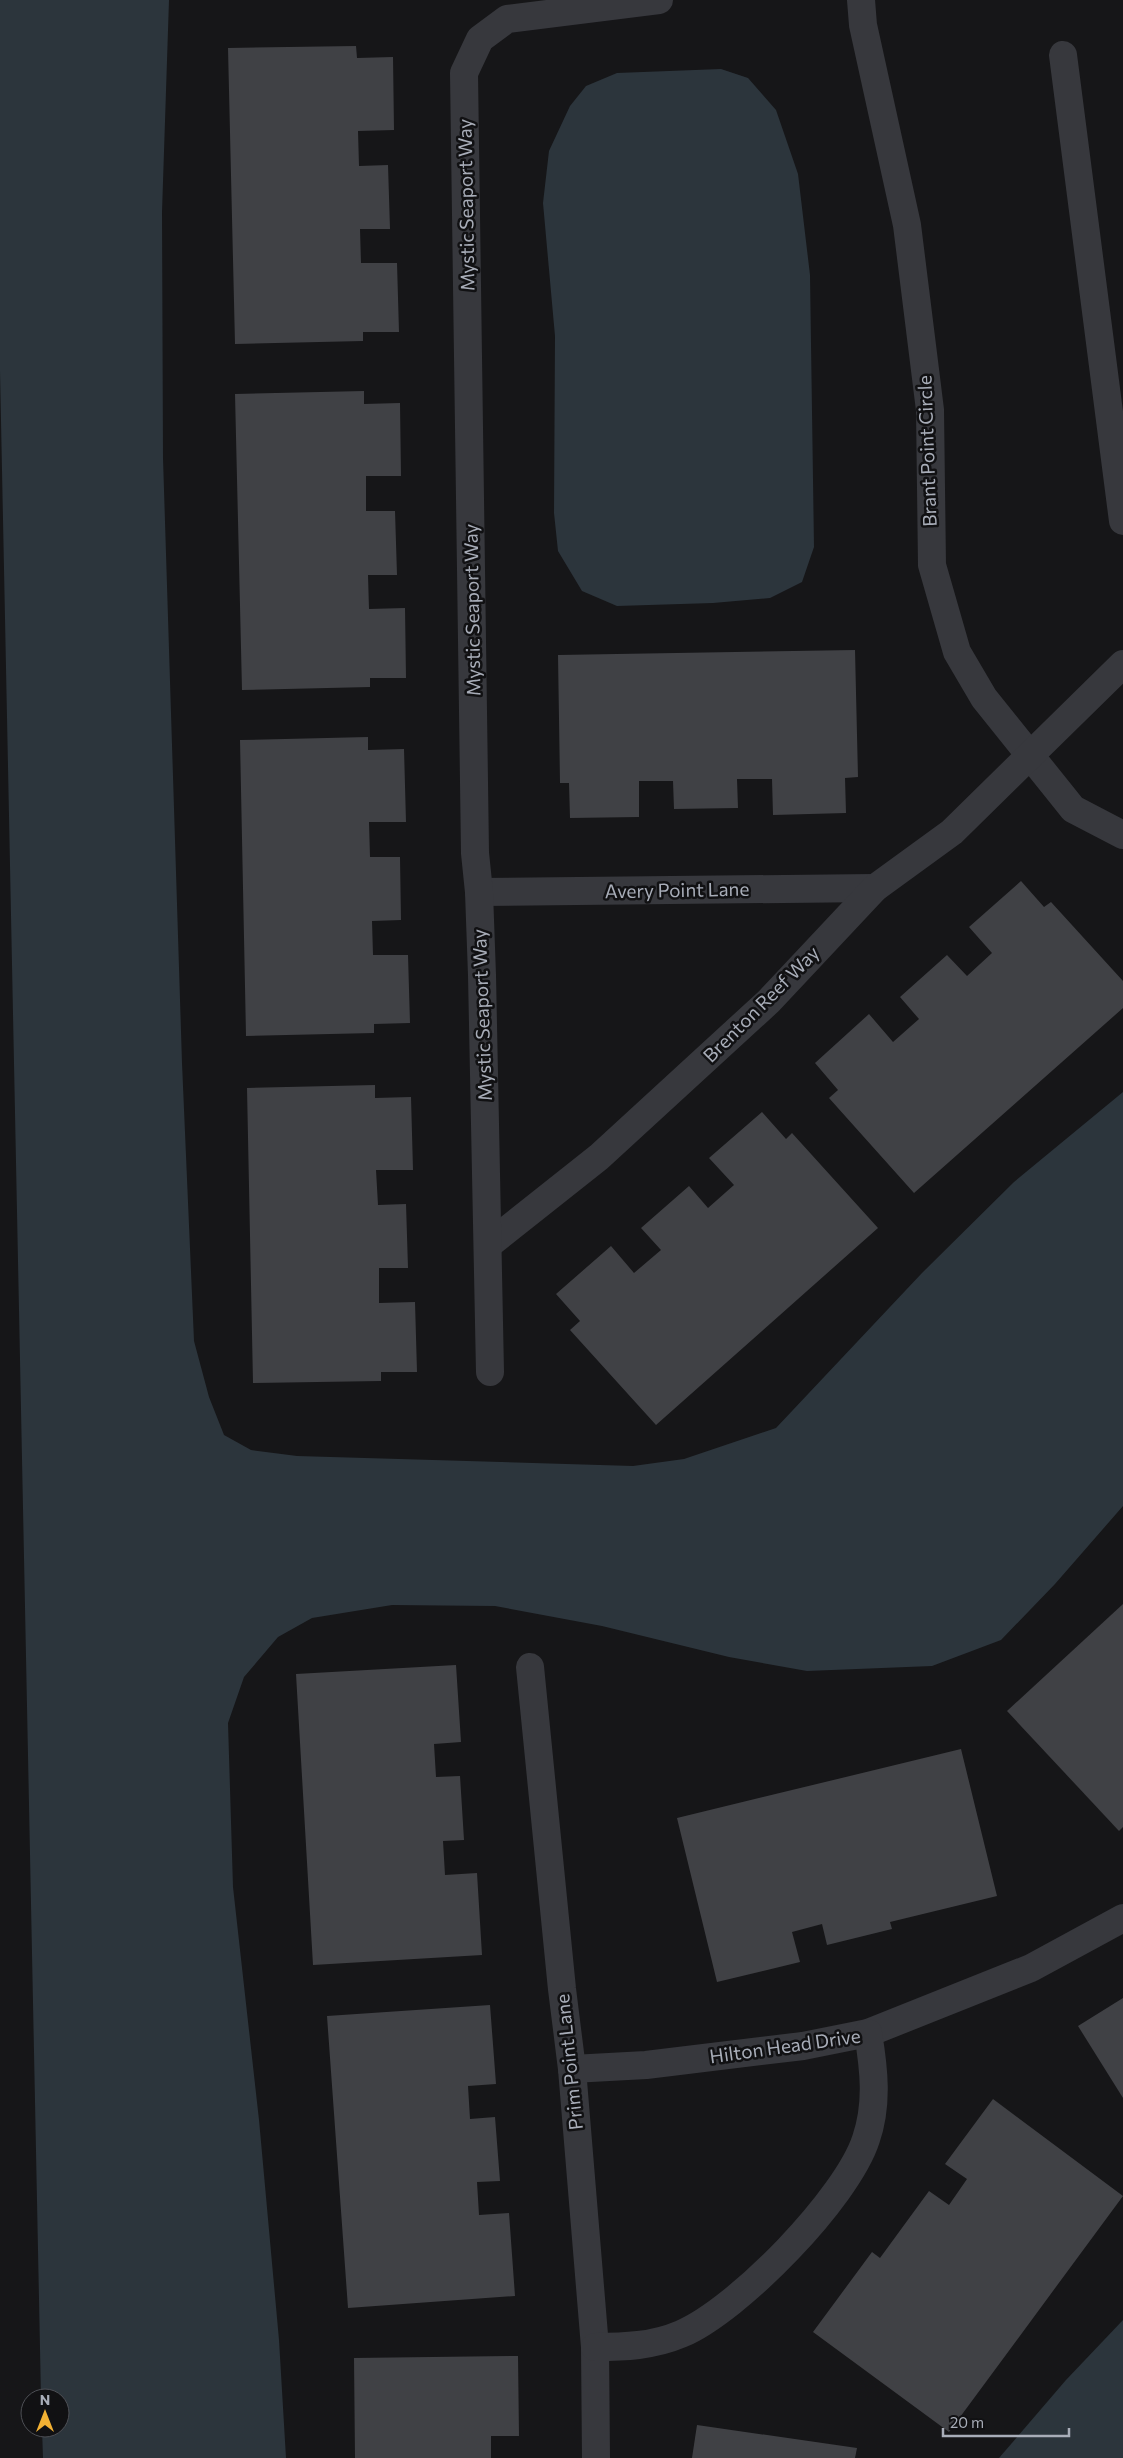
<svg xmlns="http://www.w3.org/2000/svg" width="1123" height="2458" font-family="Commissioner,sans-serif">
  <rect width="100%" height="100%" fill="#161618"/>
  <g fill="#2c353c">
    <polygon points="0,0 169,0 162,212 163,458 182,1063 194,1341 209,1397 224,1435 251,1450 297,1456 633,1466 684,1459 776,1428 922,1273 1014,1182 1123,1092 1123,1506 1055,1584 1001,1640 932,1666 807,1671 729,1657 602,1626 495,1606 392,1605 312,1618 278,1637 244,1677 228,1723 233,1887 259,2120 279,2340 286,2458 43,2458 42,2428 60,2428 60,2398 41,2398 0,371"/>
    <polygon points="721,69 748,78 776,110 798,174 810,275 814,547 802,582 770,598 713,603 617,606 582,591 558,551 554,513 555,336 543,203 549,151 570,106 586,86 617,73"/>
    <polygon points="1123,2320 1123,2458 999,2458 1066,2380"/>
  </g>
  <g fill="#404145">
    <polygon points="356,46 357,58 393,57 394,130 358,131 359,166 388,165 390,229 360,229 361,263 397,263 399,332 363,332 363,341 235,344 228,48"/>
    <polygon points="364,391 364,404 400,403 401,476 366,476 366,511 395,511 397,575 368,575 369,609 405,608 406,678 370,678 370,687 242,690 235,394"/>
    <polygon points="855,650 858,777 845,778 846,813 773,815 772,779 737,779 738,808 674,809 673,781 639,781 639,817 570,818 569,783 560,783 558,655"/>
    <polygon points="368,737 368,750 404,749 406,822 369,822 370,857 400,857 401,920 372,921 373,955 408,955 410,1023 374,1024 374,1033 246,1036 240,740"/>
    <polygon points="1021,881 1044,907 1051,902 1123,981 1123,1008 914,1193 829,1098 838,1090 815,1063 869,1014 893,1042 919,1019 900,997 947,955 967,976 992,953 969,927"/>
    <polygon points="375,1085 375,1098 411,1097 413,1170 376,1170 378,1205 406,1204 408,1268 379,1268 379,1303 415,1302 417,1372 381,1372 381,1381 253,1383 247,1088"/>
    <polygon points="762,1112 786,1139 792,1133 878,1228 656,1425 570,1330 580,1321 556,1294 611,1246 634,1273 661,1250 641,1228 689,1186 708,1208 734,1185 709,1158"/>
    <polygon points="1123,1604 1123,1827 1119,1831 1007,1711"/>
    <polygon points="456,1665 461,1742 434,1744 436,1777 460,1776 464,1840 443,1841 445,1875 477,1873 482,1955 313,1965 296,1674"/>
    <polygon points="961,1749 997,1896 890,1922 892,1929 827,1945 822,1924 792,1932 800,1962 717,1982 677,1818"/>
    <polygon points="1123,1998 1123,2098 1078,2026"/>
    <polygon points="490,2005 496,2084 468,2086 470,2119 495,2117 500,2181 477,2182 479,2215 509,2213 515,2296 348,2308 327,2016"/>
    <polygon points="993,2099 1123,2196 949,2432 813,2332 872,2252 880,2258 929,2191 949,2205 967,2179 945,2164"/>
    <polygon points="518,2356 519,2436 491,2436 491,2458 355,2458 354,2358"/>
    <polygon points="697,2425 857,2448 855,2458 692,2458"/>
  </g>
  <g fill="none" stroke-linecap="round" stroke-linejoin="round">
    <g stroke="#37383d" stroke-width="28">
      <polyline points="861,0 863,25 907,225 930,410 932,565 957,652 984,698 1073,809 1123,835"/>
      <polyline points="1063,55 1123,521"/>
      <polyline points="479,892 875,888"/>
      <polyline points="488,1245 599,1157 769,1001 875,888 952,832 1123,664"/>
      <polyline points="490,1372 482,975 479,892 475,853 464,73 480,39 507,19 659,0"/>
      <polyline points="530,1667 562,1989 572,2069 595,2347 596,2458"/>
      <polyline points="572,2069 646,2065 803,2046 868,2033 1031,1968 1123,1918"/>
      <path d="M595 2347C624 2347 653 2346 681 2334 738 2310 847 2198 866 2139 878 2104 874 2069 868 2033"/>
    </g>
  </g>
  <g text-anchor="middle" stroke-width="5" stroke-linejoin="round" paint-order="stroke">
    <g font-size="19" fill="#a8adb8" stroke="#111113">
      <text transform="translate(466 205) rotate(-91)" y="7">Mystic Seaport Way</text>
      <text transform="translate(927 451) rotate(-92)" y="7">Brant Point Circle</text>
      <text transform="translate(472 610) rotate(-91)" y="7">Mystic Seaport Way</text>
      <text transform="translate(677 890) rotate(-1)" y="7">Avery Point Lane</text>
      <text transform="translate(761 1004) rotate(-45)" y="7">Brenton Reef Way</text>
      <text transform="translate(482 1015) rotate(-92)" y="7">Mystic Seaport Way</text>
      <text transform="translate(785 2046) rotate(-8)" y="7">Hilton Head Drive</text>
      <text transform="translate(569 2062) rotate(-96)" y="7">Prim Point Lane</text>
    </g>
  </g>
  <g transform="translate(45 2413)"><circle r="24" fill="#111113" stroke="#4d4f55"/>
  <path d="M0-4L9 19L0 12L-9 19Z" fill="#f2b134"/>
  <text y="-8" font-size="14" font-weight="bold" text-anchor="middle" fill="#a8adb8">N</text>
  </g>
  <path d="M943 2428v8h126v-8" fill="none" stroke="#a8adb8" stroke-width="2.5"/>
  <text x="950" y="2428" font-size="15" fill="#a8adb8" stroke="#111113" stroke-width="4" paint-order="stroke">20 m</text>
</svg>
